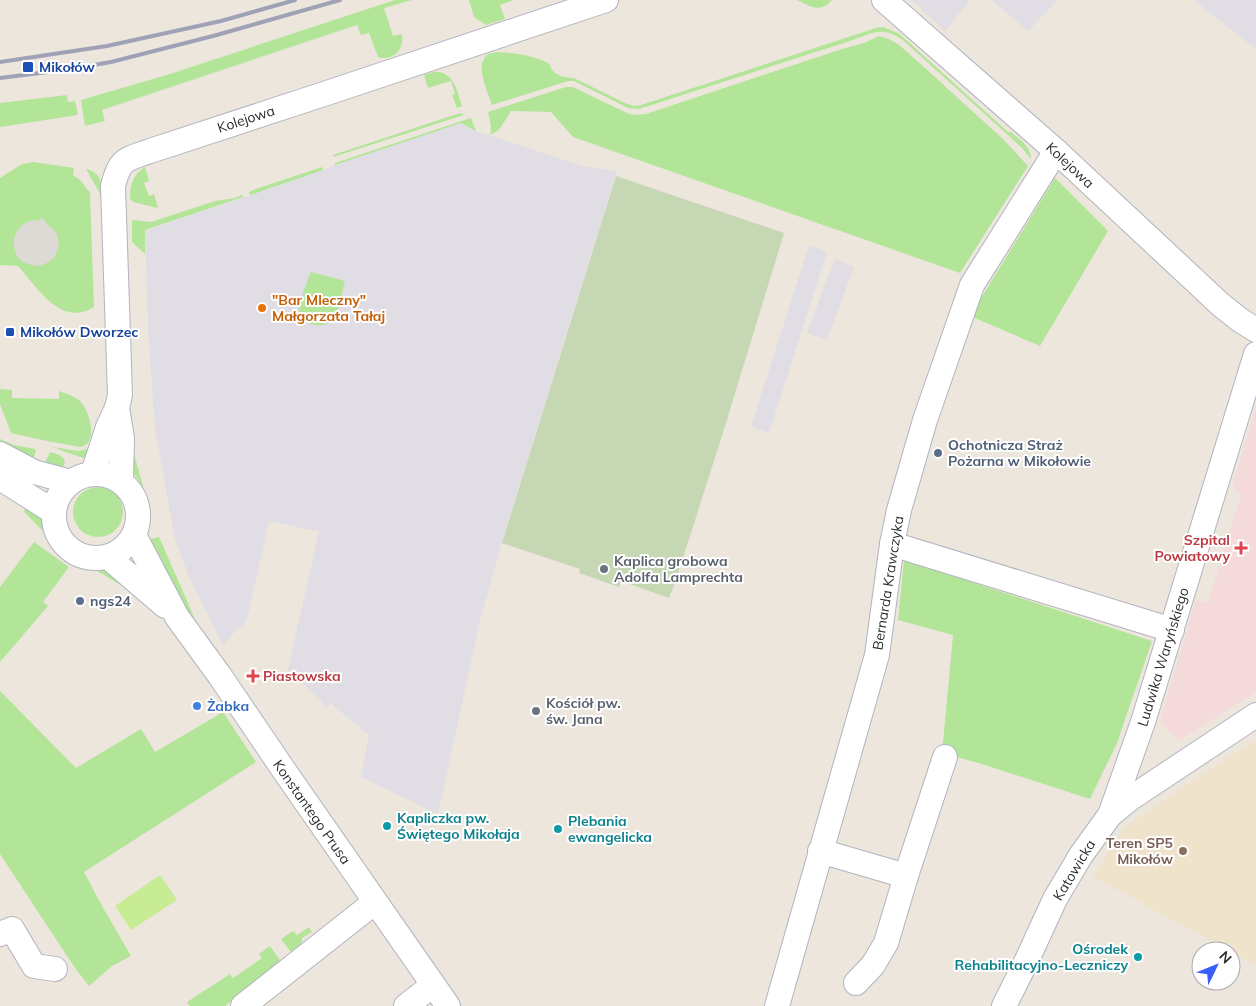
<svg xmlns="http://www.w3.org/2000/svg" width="1256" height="1006" font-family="Mulish,sans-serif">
  <rect width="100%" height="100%" fill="#ede6dd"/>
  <g fill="#e0dde5">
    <polygon points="912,0 970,0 945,31"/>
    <polygon points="992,0 1058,0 1028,31"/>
    <polygon points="1194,0 1256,0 1256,49"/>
    <polygon points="461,123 476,131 583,166 617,171 504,535 480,620 438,814 361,777 369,735 330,703 328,708 288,669 319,532 269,521 249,611 243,627 237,629 223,645 189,577 175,539 155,428 148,328 145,231 323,170 335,165"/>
    <polygon points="809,245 827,252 769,433 751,427"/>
    <polygon points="835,259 854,267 827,340 807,333"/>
  </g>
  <polygon fill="#efe3cc" points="1256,740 1256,965 1093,877 1124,828 1195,779"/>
  <polygon fill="#f4dadb" points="1256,408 1256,692 1178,741 1160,721 1196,600 1208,603 1241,495 1232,486"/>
  <g fill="#b2e598">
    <path d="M395 0H412L384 8 393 36 402 34C405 49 393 62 378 57L369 33 361 35 357 25 102 110 105 121 85 126 81 100 170 74Z"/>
    <polygon points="469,0 513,0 500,5 505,19 486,25 474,17"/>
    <path d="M797 0H832C820 14 810 6 797 0Z"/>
    <path d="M883 27 898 33 904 38 1008 132H1011C1020 140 1031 146 1031 159L1021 147 904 41C884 26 874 32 853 40L639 109 628 108 574 81H568L492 105C488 93 480 77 482 64 483 60 485 56 488 54 500 49 539 56 549 64 554 69 548 66 553 71 558 76 567 78 574 78L625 103 634 106 641 105 876 28Z"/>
    <path d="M879 36 889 39 898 44 914 58 1003 139 1028 166 960 273 573 137 551 112 511 111 499 130 490 135C492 127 490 120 488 112L566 87H573L629 114 636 115 646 114 842 49 864 43Z"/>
    <path d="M433 72C453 70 457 90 462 106L457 108 452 95 455 94 451 81 428 88 424 75Z"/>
    <polygon points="67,95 68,102 75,101 78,115 0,127 0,103"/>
    <polygon points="460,113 464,115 333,157 333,155"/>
    <polygon points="471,118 476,131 461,123 335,165 335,163"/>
    <path d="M33 162 74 168 73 175 80 180 90 193 94 307C61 328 37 287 18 266L0 265V178L22 164Z"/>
    <path d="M145 167 149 181 144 183 149 196 154 194 158 208 133 202 130 198C130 185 133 174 145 167Z"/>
    <polygon points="322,167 323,170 250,195 249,192 256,189"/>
    <path d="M86 169C102 173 102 184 103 199Z"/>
    <polygon points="1055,178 1108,231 1040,346 970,316"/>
    <polygon points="242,195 243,197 145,230 145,254 132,242 132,220 151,222 215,201 235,198"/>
    <path d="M311 272 345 281C342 291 340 309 334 318 325 331 300 326 299 309 299 303 308 279 311 272Z"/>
    <path d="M0 389 12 390V398L59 399V391C67 394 75 396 81 402 90 412 99 445 80 447L47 441 11 433 0 404Z"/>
    <polygon points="0,439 14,445 35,449 36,451 32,462 0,447"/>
    <polygon points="53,447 78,451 89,449 89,453 84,458 68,453"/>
    <path d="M50 452C58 454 71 458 61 469L43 467Z"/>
    <polygon points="128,452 134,454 144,489 133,472"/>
    <circle cx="98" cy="512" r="25"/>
    <polygon points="26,505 46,521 56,544 24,512"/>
    <polygon points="159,537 195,619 183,604 147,540"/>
    <polygon points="34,542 69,567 43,602 48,606 0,662 0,587"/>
    <polygon points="904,560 1152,641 1117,743 1090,799 982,764 942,753 953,635 898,620"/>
    <polygon points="80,561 105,565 126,588"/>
    <polygon points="0,691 76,768 141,729 155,752 223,712 256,762 84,872 102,906 131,956 112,966 89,986 75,968 0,854"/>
    <polygon points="309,927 312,932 302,938 302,944 291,952 281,939 293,931 297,935"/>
    <polygon points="270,946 281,962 225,1006 190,1006 187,1002 230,974 233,978 262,958 259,954"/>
  </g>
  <polygon fill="#c5d7b3" points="616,176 784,233 726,423 676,580 669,598 621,581 619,587 579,573 580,569 502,543"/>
  <polygon fill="#c7ec93" points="160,875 177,900 131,930 115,906"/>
  <polygon fill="#ddd9d4" points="41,218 43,218 46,223 56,232 59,242 58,249 54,258 47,263 39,266 31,265 23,262 17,256 14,248 14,239 17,231 22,225 30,221 39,220"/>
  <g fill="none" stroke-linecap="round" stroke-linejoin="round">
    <g stroke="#b1b3bf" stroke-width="26">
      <g id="minor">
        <polyline points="884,0 1056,151 1221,305 1240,320 1256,330"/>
        <polyline points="117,408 122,438 121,481"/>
        <polyline points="0,454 34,472 71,482"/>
        <path d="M93 473 108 427 117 408 120 395 113 186C120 158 125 160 150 151L327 93 606 0"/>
        <circle cx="96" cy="516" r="42"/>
        <polyline points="0,478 54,512"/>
        <polyline points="134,535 177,617 220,676 283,769 448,1006"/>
        <polyline points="892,544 1172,630"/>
        <polyline points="108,557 165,606"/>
        <polyline points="1110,815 1143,722 1256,354"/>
        <polyline points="820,851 906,876 945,757"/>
        <polyline points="0,934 12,929 34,966 55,969"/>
        <polyline points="856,983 873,965 886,943 906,876"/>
        <polyline points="243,1006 375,902"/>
        <polyline points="406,1006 433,985"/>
        <polyline points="777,1006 877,655 892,544 899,510 925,420 972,285 1056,151"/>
        <polyline points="1004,1006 1027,960 1055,899 1081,855 1110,815 1131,798 1256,715"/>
      </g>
    </g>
    <use href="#minor" stroke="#fff" stroke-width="24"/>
    <g stroke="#9fa2b6" stroke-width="4">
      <polyline points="0,62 107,46 221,21 295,0"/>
      <polyline points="0,78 64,70 111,62 213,36 340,0"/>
    </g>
  </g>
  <g fill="#1a4fb4" stroke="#fff" stroke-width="2">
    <rect x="22" y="61" width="12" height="12" rx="2.5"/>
    <rect x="5" y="327" width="10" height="10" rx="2.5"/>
  </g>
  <circle fill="#e8710a" stroke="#fff" stroke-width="2" cx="262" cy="308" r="5"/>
  <g fill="#5c6f8a" stroke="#fff" stroke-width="2">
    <circle cx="938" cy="453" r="5"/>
    <circle cx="80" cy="601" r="5"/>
  </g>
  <g fill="#e0444e" stroke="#fff" stroke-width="2">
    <path d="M1238.5 540.5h5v5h5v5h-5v5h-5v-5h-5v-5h5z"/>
    <path d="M250.5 668.5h5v5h5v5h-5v5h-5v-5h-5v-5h5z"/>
  </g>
  <g fill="#6b7280" stroke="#fff" stroke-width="2">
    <circle cx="604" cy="569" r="5"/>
    <circle cx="536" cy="711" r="5"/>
  </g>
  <circle fill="#3f7fe0" stroke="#fff" stroke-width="2" cx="197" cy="706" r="5"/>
  <g fill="#0f9aa8" stroke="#fff" stroke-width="2">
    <circle cx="387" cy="826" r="5"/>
    <circle cx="558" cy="829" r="5"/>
    <circle cx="1138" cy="957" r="5"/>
  </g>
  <circle fill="#8d6e63" stroke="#fff" stroke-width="2" cx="1183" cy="851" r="5"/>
  <g text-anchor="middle" stroke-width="4" stroke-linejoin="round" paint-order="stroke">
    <g font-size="14" font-weight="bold" fill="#164399" stroke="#fff" text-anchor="start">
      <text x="39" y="72">Mikołów</text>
      <text x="20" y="337">Mikołów Dworzec</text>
    </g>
    <g font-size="14" fill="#2b2b2b" stroke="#fff">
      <text transform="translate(246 119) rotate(-18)" y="5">Kolejowa</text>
      <text transform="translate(1070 165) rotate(43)" y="5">Kolejowa</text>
      <text transform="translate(888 583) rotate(-81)" y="5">Bernarda Krawczyka</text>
      <text transform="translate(1163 657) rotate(-73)" y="5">Ludwika Waryńskiego</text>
      <text transform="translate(312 812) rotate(55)" y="5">Konstantego Prusa</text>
      <text transform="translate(1074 870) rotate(-59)" y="5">Katowicka</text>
    </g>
    <g font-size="14" font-weight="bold" fill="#c56008" stroke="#fff" text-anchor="start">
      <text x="272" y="305">"Bar Mleczny"<tspan x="272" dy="16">Małgorzata Tałaj</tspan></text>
    </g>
    <g font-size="14" font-weight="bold" fill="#4e5e75" stroke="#fff" text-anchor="start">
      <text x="948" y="450">Ochotnicza Straż<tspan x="948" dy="16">Pożarna w Mikołowie</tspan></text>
      <text x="90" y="606">ngs24</text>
    </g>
    <g font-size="14" font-weight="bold" fill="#be3a42" stroke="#fff" text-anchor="end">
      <text x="1230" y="545">Szpital<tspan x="1230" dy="16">Powiatowy</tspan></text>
      <text x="263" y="681" text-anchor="start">Piastowska</text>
    </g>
    <g font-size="14" font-weight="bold" fill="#5b616d" stroke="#fff" text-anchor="start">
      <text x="614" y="566">Kaplica grobowa<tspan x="614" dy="16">Adolfa Lamprechta</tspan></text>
      <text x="546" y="708">Kościół pw.<tspan x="546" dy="16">św. Jana</tspan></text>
    </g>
    <g font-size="14" font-weight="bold" fill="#366cbe" stroke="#fff" text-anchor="start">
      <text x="207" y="711">Żabka</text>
    </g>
    <g font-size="14" font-weight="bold" fill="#0d838f" stroke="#fff" text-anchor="start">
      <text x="397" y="823">Kapliczka pw.<tspan x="397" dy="16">Świętego Mikołaja</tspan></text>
      <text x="568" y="826">Plebania<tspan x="568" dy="16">ewangelicka</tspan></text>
      <text x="1128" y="954" text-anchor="end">Ośrodek<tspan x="1128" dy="16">Rehabilitacyjno-Leczniczy</tspan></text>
    </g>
    <g font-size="14" font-weight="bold" fill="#785e54" stroke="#fff" text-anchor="end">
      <text x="1173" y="848">Teren SP5<tspan x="1173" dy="16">Mikołów</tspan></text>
    </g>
  </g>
  <g transform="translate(1216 966) rotate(47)"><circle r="24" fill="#ffffff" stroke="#aaaaaa"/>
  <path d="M0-4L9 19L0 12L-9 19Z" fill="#395efe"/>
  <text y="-8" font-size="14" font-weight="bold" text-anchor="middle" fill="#2b2b2b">N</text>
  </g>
</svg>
